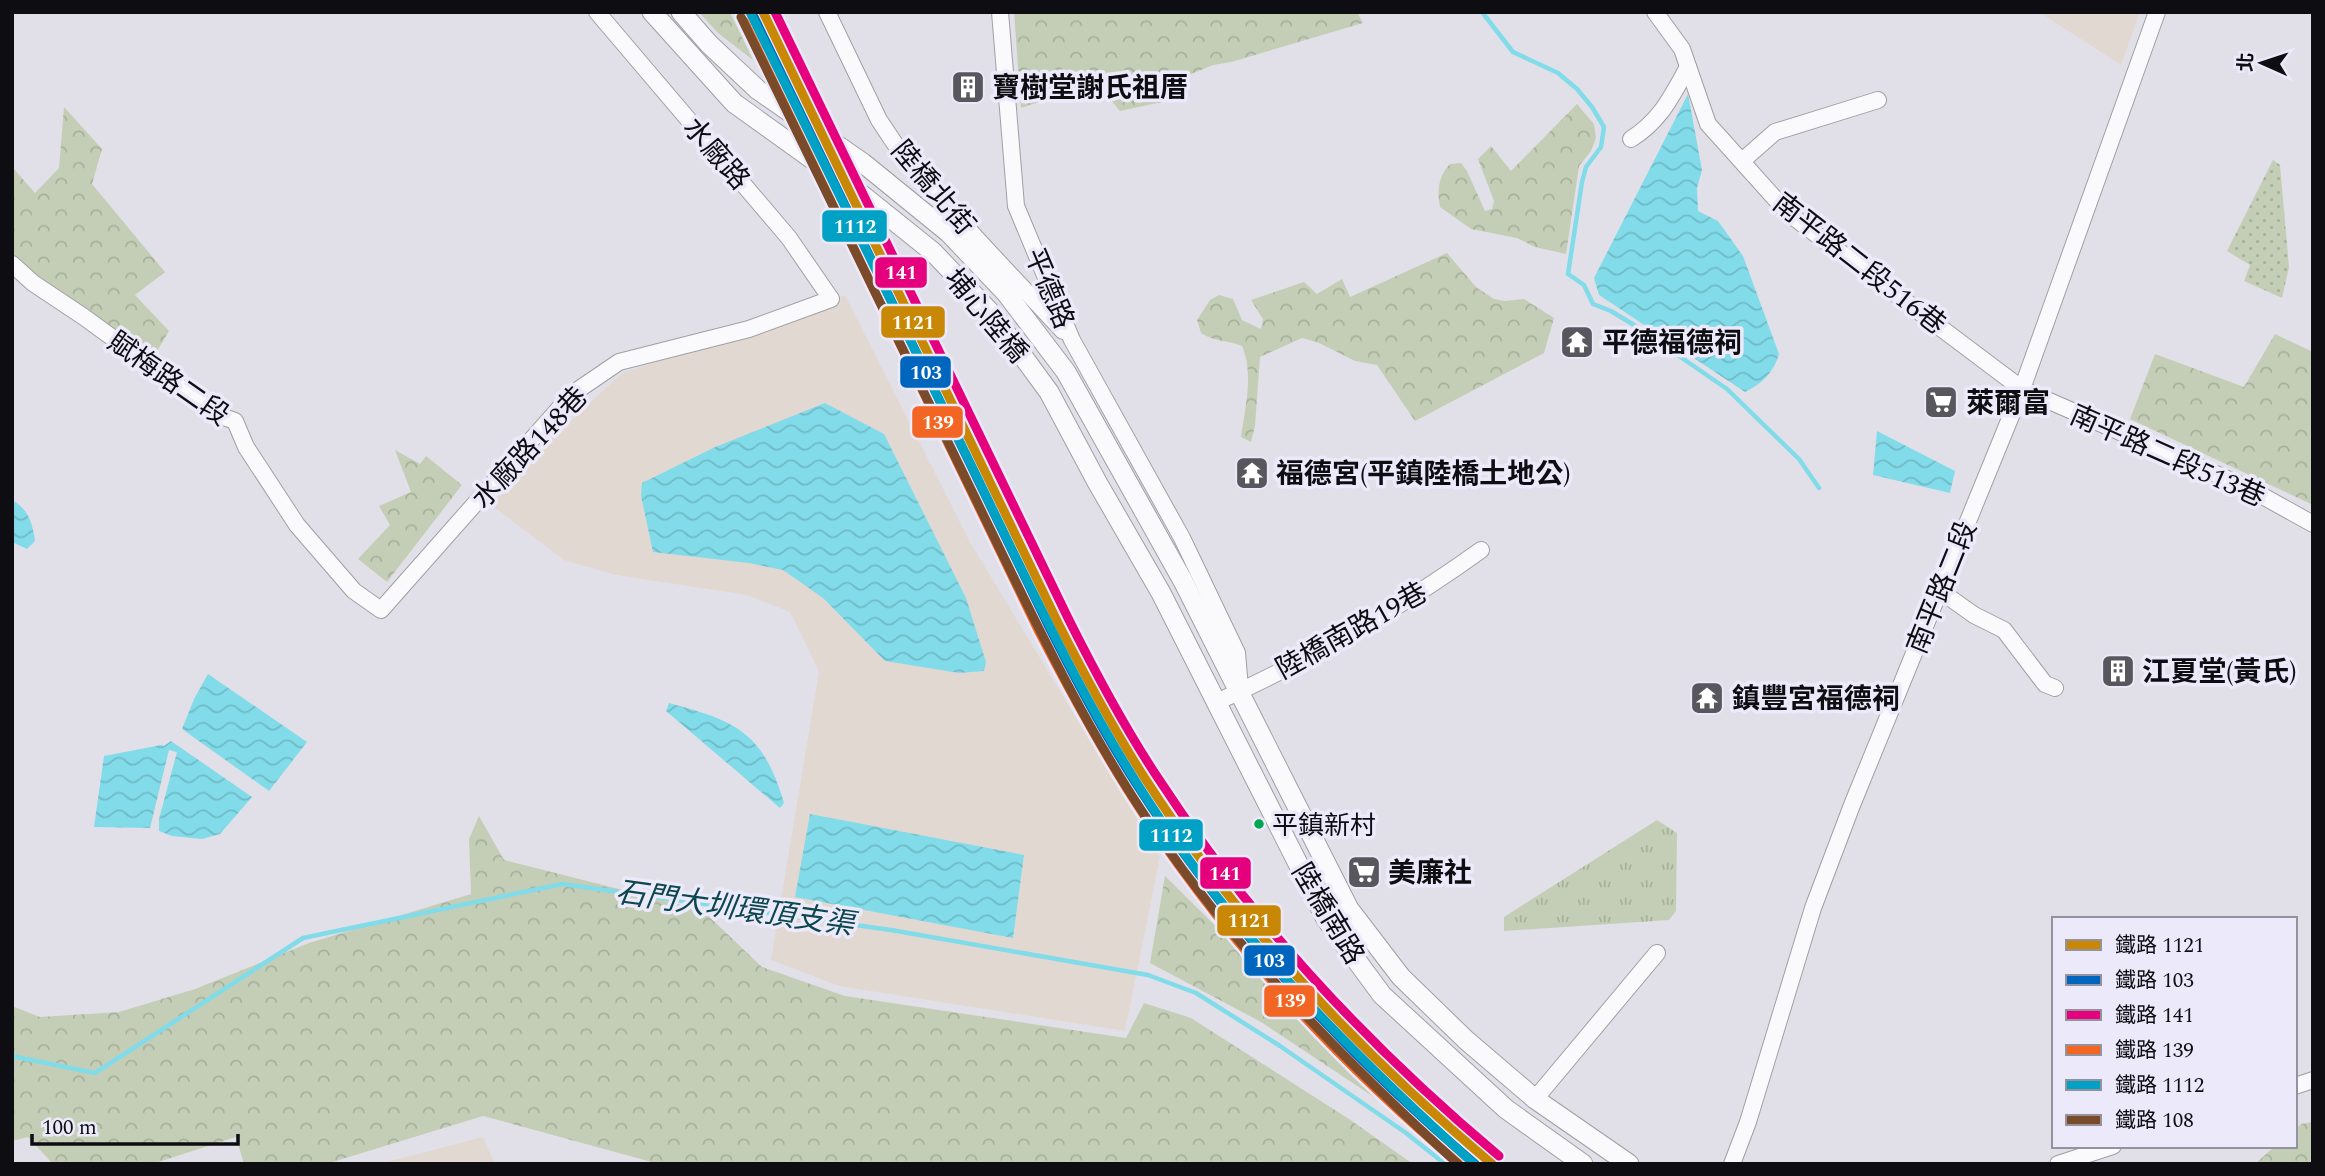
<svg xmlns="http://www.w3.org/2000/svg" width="2325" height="1176" font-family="Spectral,'Noto Sans TC',serif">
  <defs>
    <pattern id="grass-dots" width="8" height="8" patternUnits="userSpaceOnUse" patternTransform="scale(1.75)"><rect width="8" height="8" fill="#c4ceb6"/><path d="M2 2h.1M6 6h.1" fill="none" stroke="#a7b09b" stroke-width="1.8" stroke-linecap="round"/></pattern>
    <pattern id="forest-crowns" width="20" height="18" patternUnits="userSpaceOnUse" patternTransform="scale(1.75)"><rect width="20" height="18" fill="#c4ceb6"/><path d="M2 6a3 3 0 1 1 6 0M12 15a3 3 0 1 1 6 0" fill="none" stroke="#a7b09b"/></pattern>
    <pattern id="park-tufts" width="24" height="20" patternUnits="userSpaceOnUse" patternTransform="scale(1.75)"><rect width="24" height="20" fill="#c4ceb6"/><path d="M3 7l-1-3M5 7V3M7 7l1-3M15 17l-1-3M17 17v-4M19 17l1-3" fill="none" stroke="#a7b09b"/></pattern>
    <pattern id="water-waves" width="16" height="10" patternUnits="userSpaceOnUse" patternTransform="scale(1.75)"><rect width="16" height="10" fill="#82dbe9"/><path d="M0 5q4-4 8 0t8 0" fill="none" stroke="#6fbbc7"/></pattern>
  </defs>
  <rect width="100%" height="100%" fill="#e1e0e8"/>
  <g fill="#e2d8d2">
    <polygon points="2039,12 2140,12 2121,65"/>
    <polygon points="845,295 970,542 1160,857 1125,1031 839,986 771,960 819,671 790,612 747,595 616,575 564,560 495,508 502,485 622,373 746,334"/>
    <polygon points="483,1137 495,1164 379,1164"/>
  </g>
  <polygon fill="url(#grass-dots)" points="2273,160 2280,165 2289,267 2282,298 2244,281 2250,265 2227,251"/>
  <g fill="url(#forest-crowns)">
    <polygon points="699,12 730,12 753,60 718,33"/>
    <polygon points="1014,12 1357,12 1363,23 1231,62 1213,65 1172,82 1176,99 1120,111 1097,83 1021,108"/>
    <path d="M1577 104 1594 124 1596 138 1591 151 1579 166 1566 254 1535 247 1517 238 1471 229 1440 207C1437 192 1438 176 1450 164L1461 163 1467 171 1485 211 1492 209 1494 201 1478 159 1491 146 1511 171Z"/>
    <polygon points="64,107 102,149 92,184 165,272 135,295 169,331 153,358 29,270 12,254 12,170 14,169 35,193 59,168"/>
    <path d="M1447 253 1476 287 1494 299 1505 301 1524 299 1554 318 1544 353 1415 421 1377 365 1355 361 1319 343 1302 338 1260 357 1255 426 1251 442 1241 437C1245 408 1254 374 1242 346 1227 340 1215 342 1201 333L1197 320 1210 300 1219 295 1233 299 1242 320 1261 329 1263 319 1251 300 1304 282 1317 294 1342 279 1350 297Z"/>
    <polygon points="2275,334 2313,352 2313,505 2130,419 2155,354 2244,387"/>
    <polygon points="395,450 420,464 426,456 462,485 387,582 358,559 390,525 379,506 411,492"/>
    <polygon points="479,816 504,860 702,910 762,967 845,996 1126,1038 1144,1003 1191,1018 1349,1119 1413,1164 659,1164 483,1116 326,1164 244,1164 236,1137 152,1164 53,1164 28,1137 12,1141 12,1006 40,1017 119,1012 195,989 309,943 471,894 469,839"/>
    <polygon points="1165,876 1419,1127 1261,1022 1150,963"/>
    <polygon points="2313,1122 2313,1164 2255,1164 2275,1146 2295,1146 2295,1130 2301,1124"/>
  </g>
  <polygon fill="url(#park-tufts)" points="1657,820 1677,833 1676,911 1669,920 1504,931 1504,917"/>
  <g fill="url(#water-waves)">
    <path d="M1688 94 1702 170 1697 188 1698 211 1718 221 1743 256 1779 354C1774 372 1762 384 1745 392L1599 295 1594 278Z"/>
    <polygon points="825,403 884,434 966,598 986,662 984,671 959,673 885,661 823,598 783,570 749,563 653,552 641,496 642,483 713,448"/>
    <polygon points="1877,431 1955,471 1950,493 1873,475"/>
    <path d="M12 500C29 510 32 522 35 541L27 549 12 542Z"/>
    <polygon points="208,674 307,742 269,791 182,729 194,699"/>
    <path d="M669 703C736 721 763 732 784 803L780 808 666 711Z"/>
    <polygon points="171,741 252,797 220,834 202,839 172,836 159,831 159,819 177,752 169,750 150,828 94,827 104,756 161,745 164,746"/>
    <polygon points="810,814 1024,855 1013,938 795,897"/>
  </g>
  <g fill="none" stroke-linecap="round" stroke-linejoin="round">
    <g stroke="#82dbe9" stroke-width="4.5">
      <polyline points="1482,12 1513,52 1558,73 1577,89 1592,107 1604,127 1601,147 1586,167 1582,182 1568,274 1584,285 1593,304 1611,311 1634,325 1727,389 1799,459 1819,488"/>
      <polyline points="12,1056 95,1073 303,938 562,884 891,930 1148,975 1196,993 1280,1046 1406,1133 1445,1164"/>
    </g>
    <g stroke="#a09fa5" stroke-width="18">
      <g id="minor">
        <polyline points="827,12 879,120 899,150 977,239 1063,331"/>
        <polyline points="1000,12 1016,206 1072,340 1182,538 1237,653 1240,688"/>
        <polyline points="1655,12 1682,49 1708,124 1788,213 2022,389 2250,489 2313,524"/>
        <path d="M1631 139C1661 120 1671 97 1688 67"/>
        <polyline points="1742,161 1775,132 1878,100"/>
        <polyline points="12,264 33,283 84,317 218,415 235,421 246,447 297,525 354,591 381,610 572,394 619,362 749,329 831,299 789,238 597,12"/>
        <polyline points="1939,590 1974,615 2004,630 2045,684 2055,688"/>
        <path d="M1217 702C1310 659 1398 610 1481 550"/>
        <polyline points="2295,1086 2313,1080"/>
        <polyline points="1535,1099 1657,953"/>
        <polyline points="1732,1164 1748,1122 1813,908 1852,805 2022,389 2157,12"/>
        <polyline points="2058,1164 2113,1146"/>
      </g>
    </g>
    <g stroke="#a09fa5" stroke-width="21">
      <g id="major">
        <polyline points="652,12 734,103 862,195 933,252 992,314 1049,392 1097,482 1161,593 1326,919 1382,995 1506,1109 1583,1164"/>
        <polyline points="681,12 709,44 758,90 863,163 949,233 1006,293 1066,372 1183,581 1349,909 1401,977 1466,1040 1535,1099 1629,1164"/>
      </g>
    </g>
    <use href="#minor" stroke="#fafafc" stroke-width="16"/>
    <use href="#major" stroke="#fafafc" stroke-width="19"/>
    <g stroke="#eceafa" stroke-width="14">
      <path id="rail-1" d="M763 12 1058 623C1085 676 1113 729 1146 780 1240 926 1359 1052 1492 1164"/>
    </g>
    <g stroke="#eceafa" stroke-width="14">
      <path id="rail-2" d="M754 17 1049 627C1076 681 1104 734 1137 785 1229 928 1346 1054 1475 1164"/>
    </g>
    <g stroke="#eceafa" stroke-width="14">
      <path id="rail-3" d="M775 12 1068 618C1095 672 1123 725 1156 775 1250 920 1367 1045 1499 1156"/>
    </g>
    <g stroke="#eceafa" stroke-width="14">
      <path id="rail-4" d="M744 21 1039 632C1067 686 1095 738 1127 789 1216 930 1332 1056 1459 1164"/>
    </g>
    <g stroke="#eceafa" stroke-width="14">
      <path id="rail-5" d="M750 12C826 167 901 322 977 477 1035 597 1091 719 1167 829 1253 954 1361 1062 1474 1164"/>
    </g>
    <g stroke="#eceafa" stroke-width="14">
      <path id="rail-6" d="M741 17C816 171 891 325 966 479 1025 600 1081 724 1158 835 1243 958 1348 1064 1458 1164"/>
    </g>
    <use href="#rail-1" stroke="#c88704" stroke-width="9"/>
    <use href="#rail-2" stroke="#0065bd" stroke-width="9"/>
    <use href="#rail-3" stroke="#e5007d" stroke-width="9"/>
    <use href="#rail-4" stroke="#f26522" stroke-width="9"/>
    <use href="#rail-5" stroke="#01a1c5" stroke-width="9"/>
    <use href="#rail-6" stroke="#7a4b2a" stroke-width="9"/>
  </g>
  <defs>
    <g id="building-square" transform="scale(1.75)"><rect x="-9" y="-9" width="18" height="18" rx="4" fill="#58575d" stroke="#eceafa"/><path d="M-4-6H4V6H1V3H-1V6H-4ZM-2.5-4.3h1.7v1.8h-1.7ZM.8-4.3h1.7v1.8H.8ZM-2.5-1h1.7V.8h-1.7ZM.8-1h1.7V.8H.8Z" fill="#fff"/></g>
    <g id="temple-square" transform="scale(1.75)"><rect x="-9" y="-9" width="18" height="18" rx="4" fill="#58575d" stroke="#eceafa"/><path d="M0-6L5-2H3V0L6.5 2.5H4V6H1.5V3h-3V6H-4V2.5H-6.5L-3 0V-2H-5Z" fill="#fff"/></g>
    <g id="supermarket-square" transform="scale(1.75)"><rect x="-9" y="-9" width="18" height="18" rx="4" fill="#58575d" stroke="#eceafa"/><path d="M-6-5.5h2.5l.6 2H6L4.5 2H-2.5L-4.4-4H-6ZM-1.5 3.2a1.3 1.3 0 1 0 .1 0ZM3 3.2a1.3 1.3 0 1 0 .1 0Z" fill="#fff"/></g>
  </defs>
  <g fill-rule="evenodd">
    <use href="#building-square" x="968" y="87"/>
    <use href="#temple-square" x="1577" y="342"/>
    <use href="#supermarket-square" x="1941" y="402"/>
    <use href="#temple-square" x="1252" y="473"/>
    <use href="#building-square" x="2118" y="671"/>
    <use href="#temple-square" x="1707" y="698"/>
    <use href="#supermarket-square" x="1364" y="872"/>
  </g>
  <circle fill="#00a651" stroke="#eceafa" stroke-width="2.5" cx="1259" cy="824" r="6"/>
  <g text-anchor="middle" stroke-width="7" stroke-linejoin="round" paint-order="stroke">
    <g font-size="26" fill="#0e0d12" stroke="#eceafa" text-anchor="start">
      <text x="1272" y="834">平鎮新村</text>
    </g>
    <g font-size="28" font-weight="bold" fill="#0e0d12" stroke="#eceafa" text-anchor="start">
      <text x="992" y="97">寶樹堂謝氏祖厝</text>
      <text x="1602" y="352">平德福德祠</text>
      <text x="1966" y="412">萊爾富</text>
      <text x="1276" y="483">福德宮(平鎮陸橋土地公)</text>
      <text x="2142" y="681">江夏堂(黃氏)</text>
      <text x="1732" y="708">鎮豐宮福德祠</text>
      <text x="1388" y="882">美廉社</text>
    </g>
    <g font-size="28" fill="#0e0d12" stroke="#eceafa">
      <text transform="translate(717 153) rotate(49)" y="10">水廠路</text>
      <text transform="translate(934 187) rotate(50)" y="10">陸橋北街</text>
      <text transform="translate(1860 263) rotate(38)" y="10">南平路二段516巷</text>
      <text transform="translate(1050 288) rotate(67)" y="10">平德路</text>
      <text transform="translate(987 315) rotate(50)" y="10">埔心陸橋</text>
      <text transform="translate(169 378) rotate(35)" y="10">賦梅路二段</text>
      <text transform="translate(529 447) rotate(-47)" y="10">水廠路148巷</text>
      <text transform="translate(2168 455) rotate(24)" y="10">南平路二段513巷</text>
      <text transform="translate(1941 587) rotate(-68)" y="10">南平路二段</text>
      <text transform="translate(1351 630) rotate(-29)" y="10">陸橋南路19巷</text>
      <text transform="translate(1329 913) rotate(59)" y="10">陸橋南路</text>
    </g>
    <g font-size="30" font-style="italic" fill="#0d474e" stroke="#eceafa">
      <text transform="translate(735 908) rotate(8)" y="10">石門大圳環頂支渠</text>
    </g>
  </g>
  <g stroke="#eceafa" stroke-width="2.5">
    <rect x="821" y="209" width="67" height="34" rx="7" fill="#01a1c5"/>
    <rect x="874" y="256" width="54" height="33" rx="7" fill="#e5007d"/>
    <rect x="880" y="305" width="66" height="34" rx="7" fill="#c88704"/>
    <rect x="899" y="355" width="53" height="34" rx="7" fill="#0065bd"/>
    <rect x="911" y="405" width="53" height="34" rx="7" fill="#f26522"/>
    <rect x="1138" y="818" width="66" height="34" rx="7" fill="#01a1c5"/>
    <rect x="1199" y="856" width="53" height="34" rx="7" fill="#e5007d"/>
    <rect x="1216" y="904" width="66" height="33" rx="7" fill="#c88704"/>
    <rect x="1243" y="944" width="53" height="33" rx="7" fill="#0065bd"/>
    <rect x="1263" y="984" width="53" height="34" rx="7" fill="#f26522"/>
  </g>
  <g font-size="19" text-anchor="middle" font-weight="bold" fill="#fff">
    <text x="855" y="233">1112</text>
    <text x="901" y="279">141</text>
    <text x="913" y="329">1121</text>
    <text x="926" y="379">103</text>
    <text x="938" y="429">139</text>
    <text x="1171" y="842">1112</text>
    <text x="1225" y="880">141</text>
    <text x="1249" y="927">1121</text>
    <text x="1269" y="967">103</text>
    <text x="1290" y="1007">139</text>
  </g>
  <rect width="2325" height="1176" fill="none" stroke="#0e0d12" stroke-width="28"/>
  <rect x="2052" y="917" width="245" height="231" fill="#eceafa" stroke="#93929d" stroke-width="2"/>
  <rect x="2066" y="940" width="35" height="10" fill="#c88704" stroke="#93929d" stroke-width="2"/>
  <text x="2115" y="952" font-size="21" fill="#0e0d12">鐵路 1121</text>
  <rect x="2066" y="975" width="35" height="10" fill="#0065bd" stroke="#93929d" stroke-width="2"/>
  <text x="2115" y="987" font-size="21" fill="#0e0d12">鐵路 103</text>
  <rect x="2066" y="1010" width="35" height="10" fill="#e5007d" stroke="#93929d" stroke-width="2"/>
  <text x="2115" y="1022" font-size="21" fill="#0e0d12">鐵路 141</text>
  <rect x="2066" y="1045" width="35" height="10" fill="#f26522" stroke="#93929d" stroke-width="2"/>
  <text x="2115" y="1057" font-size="21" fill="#0e0d12">鐵路 139</text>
  <rect x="2066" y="1080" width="35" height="10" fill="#01a1c5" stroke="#93929d" stroke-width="2"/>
  <text x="2115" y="1092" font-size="21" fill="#0e0d12">鐵路 1112</text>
  <rect x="2066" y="1115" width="35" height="10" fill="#7a4b2a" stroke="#93929d" stroke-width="2"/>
  <text x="2115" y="1127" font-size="21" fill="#0e0d12">鐵路 108</text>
  <g transform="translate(2262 63) rotate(273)" stroke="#eceafa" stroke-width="5" paint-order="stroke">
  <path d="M0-5L12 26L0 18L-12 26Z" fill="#0e0d12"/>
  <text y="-10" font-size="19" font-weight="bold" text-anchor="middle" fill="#0e0d12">北</text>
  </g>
  <path d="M32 1134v10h206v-10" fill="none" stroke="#0e0d12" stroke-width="3.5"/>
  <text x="42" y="1134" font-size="21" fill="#0e0d12" stroke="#eceafa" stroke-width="5" paint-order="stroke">100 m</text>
</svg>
